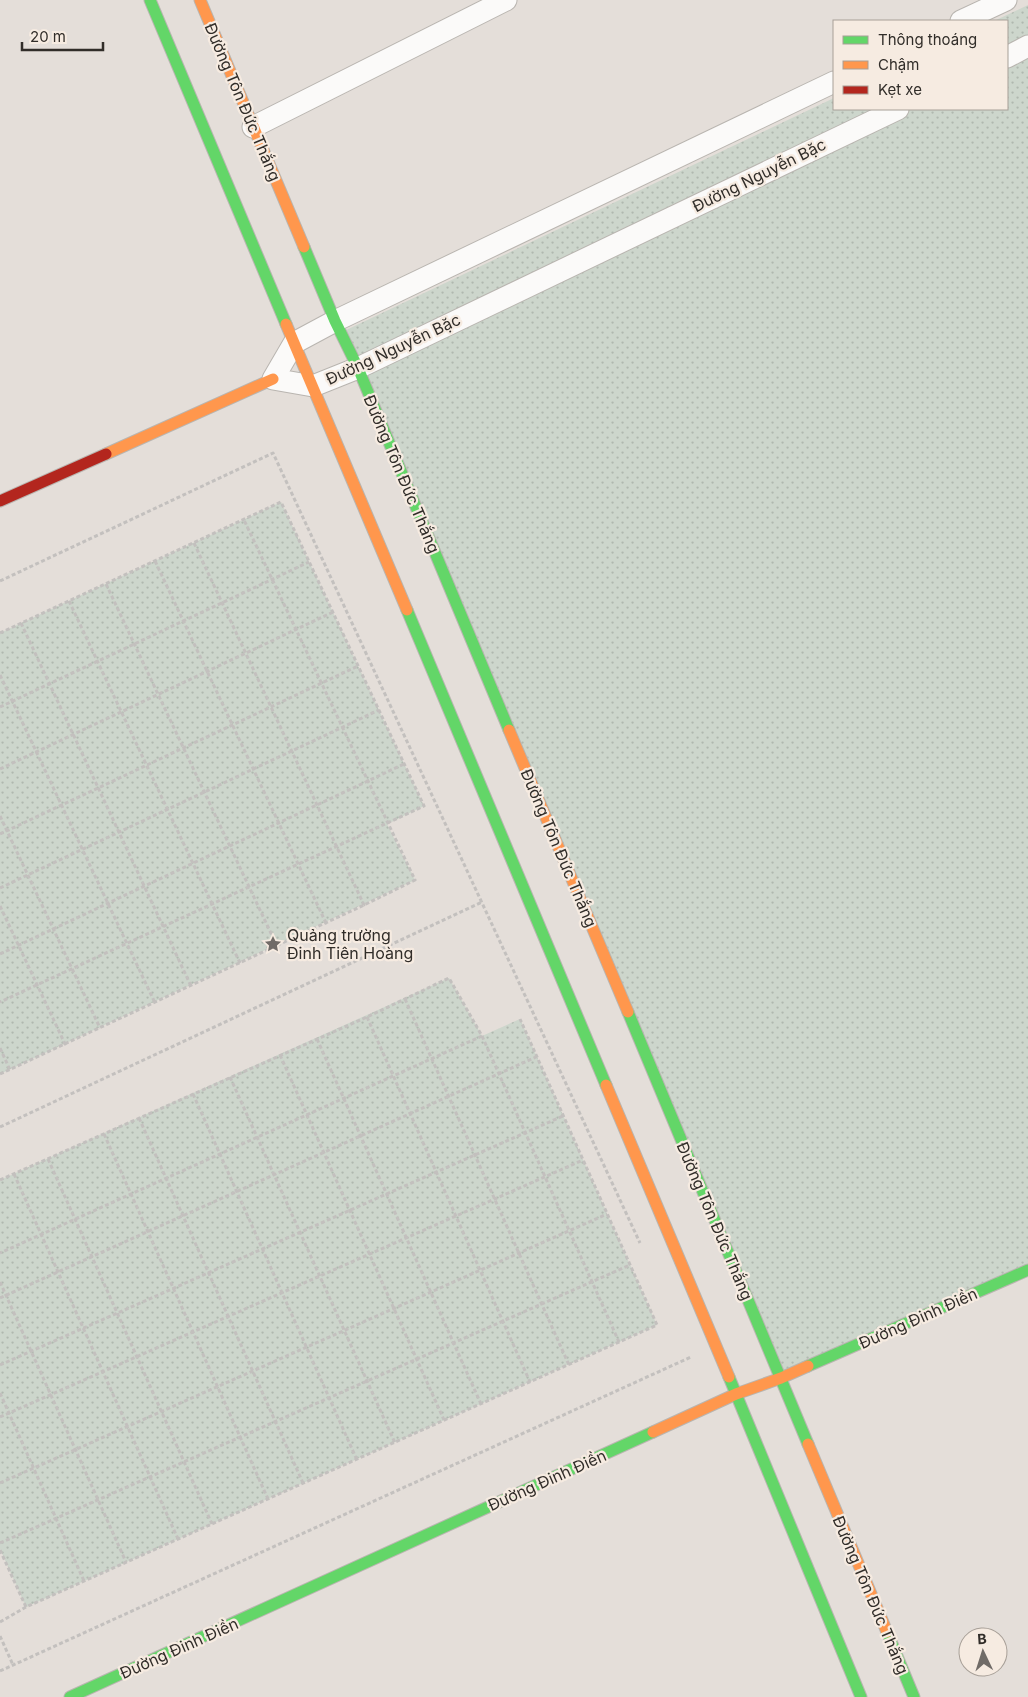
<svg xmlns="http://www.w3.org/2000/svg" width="1028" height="1697" font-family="Inter,sans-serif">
  <defs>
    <pattern id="grass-dots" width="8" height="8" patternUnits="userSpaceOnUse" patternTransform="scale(1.25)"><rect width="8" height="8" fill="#cdd6cc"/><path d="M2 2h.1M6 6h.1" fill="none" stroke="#b0b8af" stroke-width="1.8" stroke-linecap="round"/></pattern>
  </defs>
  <rect width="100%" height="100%" fill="#e4ded9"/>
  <g fill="url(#grass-dots)">
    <polygon points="1028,5 1028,1265 781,1378 340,333 834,98 834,109 1007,109 1007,21 994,21"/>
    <polygon points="281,502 424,806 387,824 415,880 0,1074 0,633"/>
    <polygon points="449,978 482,1036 520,1019 657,1325 26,1607 0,1549 0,1180"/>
  </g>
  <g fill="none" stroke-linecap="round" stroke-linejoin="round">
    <g stroke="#b9b5b0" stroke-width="23">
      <g id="street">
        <polyline points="961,21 1006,0"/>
        <polyline points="1007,57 1028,46"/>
        <polyline points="834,82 335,321 294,343 273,379 313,386 358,368 898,109"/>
        <polyline points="253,127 506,0"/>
      </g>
    </g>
    <g stroke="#b9b5b0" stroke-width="13">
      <g id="fast">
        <polyline points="150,0 286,324"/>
        <polyline points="304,247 335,321 358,368 509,730"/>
        <polyline points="407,610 606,1085"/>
        <polyline points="628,1012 808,1444"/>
        <polyline points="808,1366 1028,1270"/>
        <polyline points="729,1377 861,1697"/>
        <polyline points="887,1632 914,1697"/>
        <polyline points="70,1697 653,1432"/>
      </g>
    </g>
    <g stroke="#b9b5b0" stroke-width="13">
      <g id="slow">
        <polyline points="200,0 304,247"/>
        <polyline points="286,324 407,610"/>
        <polyline points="106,454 273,379"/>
        <polyline points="509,730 628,1012"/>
        <polyline points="606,1085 729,1377"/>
        <polyline points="653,1432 736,1394 781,1378 808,1366"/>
        <polyline points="808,1444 887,1632"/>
      </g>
    </g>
    <g stroke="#b9b5b0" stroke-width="13">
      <polyline id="jam" points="0,501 106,454"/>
    </g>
    <g stroke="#c3c0be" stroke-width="3" stroke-dasharray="4 2.5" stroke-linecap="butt">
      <polyline points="194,543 364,905 363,906"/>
      <polyline points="155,561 326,923 328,922"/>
      <polyline points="0,581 273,453 640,1243"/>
      <polyline points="106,584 277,946 275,946"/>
      <polyline points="69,601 240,963"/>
      <polyline points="21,623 191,986 190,986"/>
      <polyline points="0,633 281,502 424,806 0,1002"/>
      <polyline points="0,675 155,1003"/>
      <polyline points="0,707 309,562"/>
      <polyline points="0,769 333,612"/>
      <polyline points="0,816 100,1028"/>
      <polyline points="0,834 358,666"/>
      <polyline points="0,888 379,710"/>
      <polyline points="0,906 65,1044 67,1043"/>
      <polyline points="0,954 404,764"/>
      <polyline points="405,999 569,1365"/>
      <polyline points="367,1017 530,1382"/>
      <polyline points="482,1036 619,1342"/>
      <polyline points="317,1039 481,1404"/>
      <polyline points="0,1048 10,1070"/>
      <polyline points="280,1055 444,1420"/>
      <polyline points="0,1074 364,905 415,880 244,520"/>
      <polyline points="230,1077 395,1443"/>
      <polyline points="193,1094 357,1460"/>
      <polyline points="139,1118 303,1483"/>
      <polyline points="0,1127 482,902"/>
      <polyline points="104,1134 268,1499"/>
      <polyline points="48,1159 212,1524"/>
      <polyline points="14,1174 178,1539"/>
      <polyline points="0,1180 367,1017 449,978 482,1036 0,1253"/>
      <polyline points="0,1282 126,1562"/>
      <polyline points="0,1298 536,1057"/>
      <polyline points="0,1365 563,1116"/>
      <polyline points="0,1393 84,1581"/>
      <polyline points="0,1417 583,1160"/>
      <polyline points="0,1483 607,1214"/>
      <polyline points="0,1543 630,1265"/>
      <polyline points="0,1550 26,1607"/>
      <polyline points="0,1622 26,1607 657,1325 520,1019"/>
      <polyline points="0,1636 13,1665"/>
      <polyline points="0,1671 691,1357"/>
    </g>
    <use href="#street" stroke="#fbfaf9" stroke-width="21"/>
    <use href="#fast" stroke="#63d668" stroke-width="11"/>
    <use href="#slow" stroke="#ff974d" stroke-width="11"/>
    <use href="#jam" stroke="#b3261e" stroke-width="11"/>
  </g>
  <defs>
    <g id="sight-bare" transform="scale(1.35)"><path d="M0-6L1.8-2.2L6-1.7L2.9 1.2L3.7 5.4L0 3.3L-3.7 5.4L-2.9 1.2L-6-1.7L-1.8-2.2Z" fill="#706b67" stroke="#f6ebe1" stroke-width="2.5" paint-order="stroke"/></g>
  </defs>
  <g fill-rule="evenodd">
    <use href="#sight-bare" x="273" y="944"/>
  </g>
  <g text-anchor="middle" stroke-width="4.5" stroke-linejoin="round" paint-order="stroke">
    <g font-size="16" fill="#312d29" stroke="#f6ebe1">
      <text transform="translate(243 102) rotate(67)" y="6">Đường Tôn Đức Thắng</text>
      <text transform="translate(759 175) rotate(-26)" y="6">Đường Nguyễn Bặc</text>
      <text transform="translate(393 349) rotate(-25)" y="6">Đường Nguyễn Bặc</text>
      <text transform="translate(402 474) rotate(67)" y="6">Đường Tôn Đức Thắng</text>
      <text transform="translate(559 848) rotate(67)" y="6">Đường Tôn Đức Thắng</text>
      <text transform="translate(715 1221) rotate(67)" y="6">Đường Tôn Đức Thắng</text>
      <text transform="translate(918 1318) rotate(-24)" y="6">Đường Đinh Điền</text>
      <text transform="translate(547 1480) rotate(-24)" y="6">Đường Đinh Điền</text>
      <text transform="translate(871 1595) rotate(67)" y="6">Đường Tôn Đức Thắng</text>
      <text transform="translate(179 1648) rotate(-24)" y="6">Đường Đinh Điền</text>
    </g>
    <g font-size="16" fill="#312d29" stroke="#f6ebe1" text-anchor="start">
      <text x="287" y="941">Quảng trường<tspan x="287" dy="18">Đinh Tiên Hoàng</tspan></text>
    </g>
  </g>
  <rect x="833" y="20" width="175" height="90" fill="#f6ebe1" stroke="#a79f97"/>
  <rect x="843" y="36" width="25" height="8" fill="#63d668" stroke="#a79f97"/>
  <text x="878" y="45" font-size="15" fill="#312d29">Thông thoáng</text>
  <rect x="843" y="61" width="25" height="8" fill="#ff974d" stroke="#a79f97"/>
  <text x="878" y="70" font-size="15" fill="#312d29">Chậm</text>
  <rect x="843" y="86" width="25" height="8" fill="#b3261e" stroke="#a79f97"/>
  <text x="878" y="95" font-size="15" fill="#312d29">Kẹt xe</text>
  <g transform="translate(983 1652) rotate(356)"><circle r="24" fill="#f6ebe1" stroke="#a79f97"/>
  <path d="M0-4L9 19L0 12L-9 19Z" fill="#706b67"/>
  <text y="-8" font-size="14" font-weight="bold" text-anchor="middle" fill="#312d29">B</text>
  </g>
  <path d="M22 42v8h81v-8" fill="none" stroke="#312d29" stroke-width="2.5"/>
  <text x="30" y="42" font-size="15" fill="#312d29" stroke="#f6ebe1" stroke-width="4" paint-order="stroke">20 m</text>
</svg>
